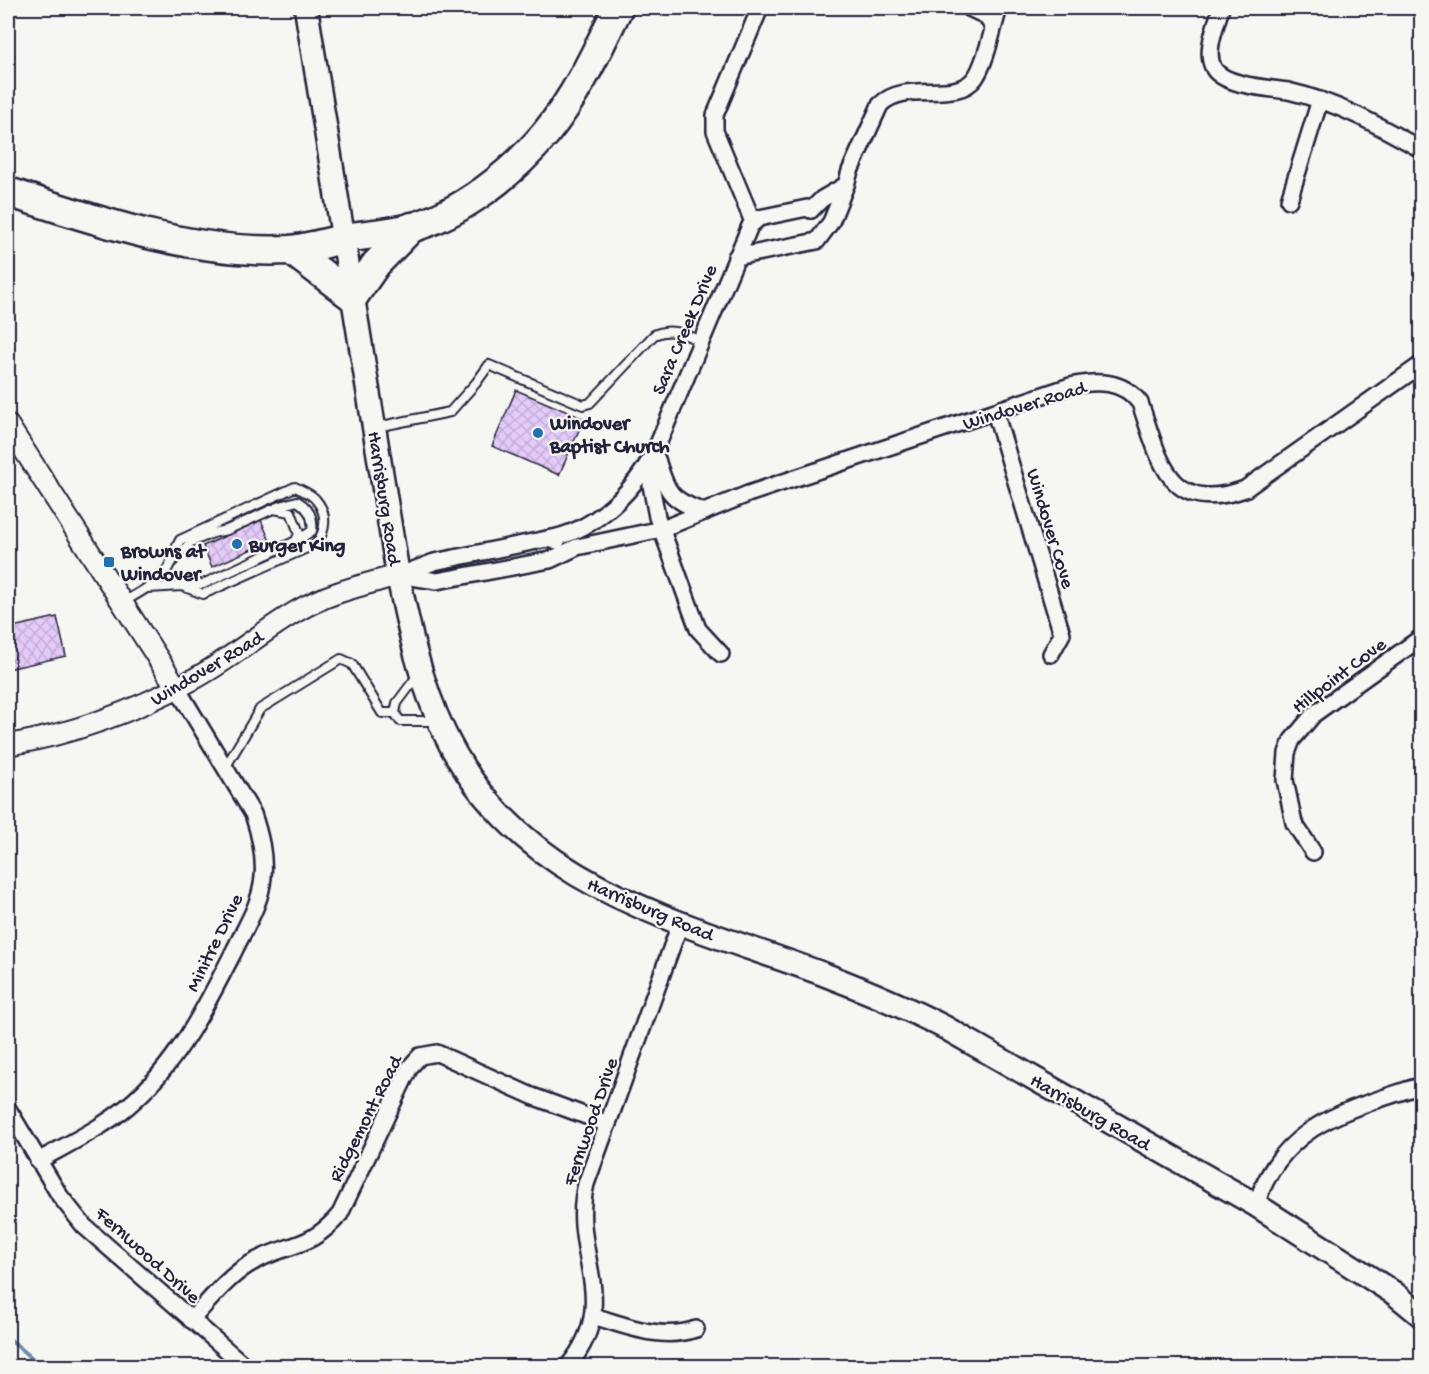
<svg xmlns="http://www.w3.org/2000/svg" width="1429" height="1374" font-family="'Gochi Hand',sans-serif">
  <defs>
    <pattern id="building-cross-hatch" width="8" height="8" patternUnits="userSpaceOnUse" patternTransform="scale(1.5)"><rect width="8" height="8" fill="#e4caf9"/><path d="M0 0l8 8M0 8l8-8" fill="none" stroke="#c3add6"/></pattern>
  </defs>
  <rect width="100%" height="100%" fill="#f6f6f2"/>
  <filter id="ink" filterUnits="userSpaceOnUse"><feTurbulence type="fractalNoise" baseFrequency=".0167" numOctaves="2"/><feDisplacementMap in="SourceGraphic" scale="12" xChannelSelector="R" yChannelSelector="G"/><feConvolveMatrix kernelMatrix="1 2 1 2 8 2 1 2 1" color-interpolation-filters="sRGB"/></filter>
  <g filter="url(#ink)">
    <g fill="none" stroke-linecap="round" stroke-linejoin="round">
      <polyline stroke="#6e8aaf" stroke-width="4.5" points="8,1338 41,1366"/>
    </g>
    <g fill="url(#building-cross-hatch)" stroke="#22223b" stroke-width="1.5">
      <polygon points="516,390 584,419 559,475 492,446"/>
      <polygon points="261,520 270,541 212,567 203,546"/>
      <polygon points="57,617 66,656 8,669 8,628"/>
    </g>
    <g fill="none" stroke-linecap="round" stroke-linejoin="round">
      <g stroke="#22223b" stroke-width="12">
        <g id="service">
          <path d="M377 427 450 412 476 383 489 365 583 405 590 403 654 335C671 327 684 334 701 341"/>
          <path d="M277 507 297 501C309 508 314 518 312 531L296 541"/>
          <polyline points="172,562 191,542 213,533 227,530 273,509 291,512 299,533 296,541 203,584 183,586"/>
          <path d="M123 602C139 593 164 580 171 562 175 554 175 548 180 540L295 487C301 490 312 494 316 500 328 514 326 531 316 544L203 594 182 586 148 588"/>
          <polyline points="418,675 397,703 395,713 400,721 436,721"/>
          <polyline points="225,768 260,709 341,659 352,664 382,713 395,713"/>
        </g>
      </g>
      <g stroke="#22223b" stroke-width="20">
        <g id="minor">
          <polyline points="969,8 986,16 993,27"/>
          <path d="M1221 8C1216 26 1204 52 1214 69 1225 86 1269 88 1288 91 1337 102 1378 125 1422 150"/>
          <polyline points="1289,200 1320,100"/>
          <path d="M811 210 822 199 846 185 850 171 880 105C905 79 956 104 975 78 986 63 993 27 999 8"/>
          <polyline points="753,222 715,131 715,115 760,8"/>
          <polyline points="736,257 817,241 831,222 846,185"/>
          <polyline points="995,412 1062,634 1051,654"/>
          <polyline points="655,453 651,485 657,517 698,629 721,654"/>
          <path d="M657 459C667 494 671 500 705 512"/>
          <path d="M547 539C595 532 638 488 658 444L750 226 759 218 807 208 811 210"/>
          <path d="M398 575 437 581 550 560 577 547 662 529 748 494 1070 386C1097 380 1123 380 1140 403 1160 460 1168 516 1245 489L1422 364"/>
          <polyline points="400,575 434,562 547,539 557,541"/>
          <polyline points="1313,852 1294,823 1285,780 1287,753 1292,740 1314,714 1422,637"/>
          <polyline points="8,1109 60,1196 84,1226 245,1366"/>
          <path d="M38 1161C68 1144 102 1128 128 1106 178 1064 206 1006 235 949 246 926 261 903 263 877 265 855 260 835 253 814L177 688"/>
          <path d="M1256 1205C1282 1123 1348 1110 1422 1085"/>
          <path d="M593 1316C627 1326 661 1341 696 1329"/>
          <path d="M191 1320C209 1301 226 1279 248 1265 285 1242 308 1252 340 1214L410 1067 420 1056 437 1053 532 1096 608 1124"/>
          <path d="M568 1366C623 1300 569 1254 586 1184L680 924"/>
        </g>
      </g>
      <g stroke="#22223b" stroke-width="24">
        <g id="tertiary">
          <polyline points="8,425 177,688"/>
          <path d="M8 745C73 734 133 712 192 680 230 660 262 631 299 610 330 592 364 585 398 575"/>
        </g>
      </g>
      <g stroke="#22223b" stroke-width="27">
        <path id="secondary" d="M306 8 398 575C409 629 420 682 444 732 517 887 678 920 823 974 865 990 905 1007 944 1027L1256 1205 1394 1293 1422 1316"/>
      </g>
      <g stroke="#22223b" stroke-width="33">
        <g id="motorway">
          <path d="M8 192C97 221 195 255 290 250 310 248 332 241 352 237 371 234 391 233 410 228 461 214 513 173 546 133 577 95 597 51 618 8"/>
          <polyline points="291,250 353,297 376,264 412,227"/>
        </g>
      </g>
      <use href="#service" stroke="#f6f6f2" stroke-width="8"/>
      <use href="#minor" stroke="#f6f6f2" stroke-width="15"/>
      <use href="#tertiary" stroke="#f6f6f2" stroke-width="20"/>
      <use href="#secondary" stroke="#f6f6f2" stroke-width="22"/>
      <use href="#motorway" stroke="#f6f6f2" stroke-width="28"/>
    </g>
  </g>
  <g fill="#1f6fb2" stroke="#f6f6f2" stroke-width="2">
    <circle cx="538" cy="433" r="6"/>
    <circle cx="237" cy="544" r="6"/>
    <rect x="103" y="556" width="12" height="12" rx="3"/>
  </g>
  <g text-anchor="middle" stroke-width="4.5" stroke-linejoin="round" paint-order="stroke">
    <g font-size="20" fill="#22223b" stroke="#f6f6f2">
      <text transform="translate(683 329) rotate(-67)" y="7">Sara Creek Drive</text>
      <text transform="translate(1024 404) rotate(-17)" y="7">Windover Road</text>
      <text transform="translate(386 498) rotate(81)" y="7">Harrisburg Road</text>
      <text transform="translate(1052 528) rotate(73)" y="7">Windover Cove</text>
      <text transform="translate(206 667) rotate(-31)" y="7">Windover Road</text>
      <text transform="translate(1338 674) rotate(-37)" y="7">Hillpoint Cove</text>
      <text transform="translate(651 908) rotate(23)" y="7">Harrisburg Road</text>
      <text transform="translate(213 942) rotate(-64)" y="7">Minitre Drive</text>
      <text transform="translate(1091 1111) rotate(30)" y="7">Harrisburg Road</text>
      <text transform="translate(364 1118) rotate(-63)" y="7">Ridgemont Road</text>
      <text transform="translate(589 1121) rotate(-71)" y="7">Fernwood Drive</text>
      <text transform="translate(149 1254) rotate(42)" y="7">Fernwood Drive</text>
    </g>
    <g font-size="20" font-weight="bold" fill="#22223b" stroke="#f6f6f2" text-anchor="start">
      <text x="550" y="429">Windover<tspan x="550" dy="23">Baptist Church</tspan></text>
      <text x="249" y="551">Burger King</text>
      <text x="121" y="557">Browns at<tspan x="121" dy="23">Windover</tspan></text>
    </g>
  </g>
  <rect width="1429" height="1374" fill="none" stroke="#f6f6f2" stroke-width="30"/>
  <rect x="15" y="15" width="1399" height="1344" fill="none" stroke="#22223b" stroke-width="2" filter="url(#ink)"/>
</svg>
